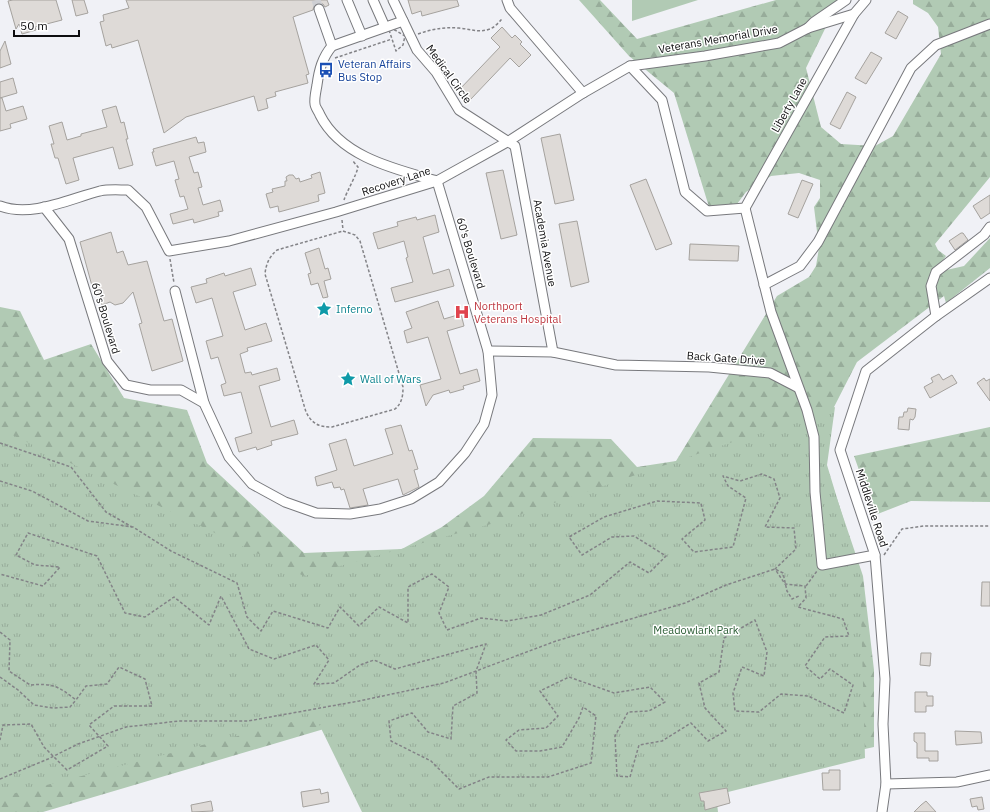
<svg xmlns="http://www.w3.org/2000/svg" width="990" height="812" font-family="'IBM Plex Sans',sans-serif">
  <defs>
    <pattern id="forest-firs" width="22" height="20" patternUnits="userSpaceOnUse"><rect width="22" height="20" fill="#b1cab4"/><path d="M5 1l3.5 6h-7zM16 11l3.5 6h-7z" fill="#97ac9a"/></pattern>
    <pattern id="park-tufts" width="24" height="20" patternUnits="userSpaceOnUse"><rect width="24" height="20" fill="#b1cab4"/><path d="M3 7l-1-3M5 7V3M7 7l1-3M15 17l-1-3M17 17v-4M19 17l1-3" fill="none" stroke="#97ac9a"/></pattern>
  </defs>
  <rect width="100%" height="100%" fill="#f0f1f6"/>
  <polygon fill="#b1cab4" points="632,0 698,0 632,21"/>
  <g fill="url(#forest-firs)">
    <polygon points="579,0 600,0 637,39 776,0 839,0 806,68 821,127 841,144 875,146 893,136 941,54 938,27 928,13 913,4 913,0 990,0 990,177 935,244 938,250 946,256 940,264 942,271 964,266 990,238 990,268 946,303 944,296 857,362 834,407 826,466 863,576 874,670 874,747 575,812 361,718 43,812 0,812 0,307 20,311 44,360 91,344 124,398 187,410 207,463 304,553 402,549 442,527 484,496 533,438 611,439 637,467 676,461 777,296 809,277 816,266 819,248 814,207 820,198 820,180 799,173 771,176 746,192 737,204 723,213 709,207 674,93 629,56"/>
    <polygon points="990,427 990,502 911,501 875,515 854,456"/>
  </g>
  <polygon fill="url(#park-tufts)" points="835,407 827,465 860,574 865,758 716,795 718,812 362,812 315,716 0,797 0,429 304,576 498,522"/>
  <g fill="#dedad7" stroke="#a5a29e">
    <polygon points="13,0 56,0 62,20 35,27 36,30 22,34 19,24 16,29 8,1"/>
    <polygon points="72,0 84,0 88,13 76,16"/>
    <polygon points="126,0 327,0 329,5 325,7 323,4 317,3 314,5 313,10 293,17 309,74 306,75 308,83 275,92 276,96 266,99 268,108 258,111 254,96 186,117 164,133 138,40 112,48 111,44 106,46 100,22 104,21 103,15 129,8"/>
    <polygon points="408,0 457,0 459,6 422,16 421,11 412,14"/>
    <polygon points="898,11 908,17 896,39 885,33"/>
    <polygon points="502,27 512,38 515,35 522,42 520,44 531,55 519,67 510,58 470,100 459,90 500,47 491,38"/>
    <polygon points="5,41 11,64 0,68 0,51"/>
    <polygon points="871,52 882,58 866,84 855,78"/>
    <polygon points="13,78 17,93 0,98 0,82"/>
    <polygon points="847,92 856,97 840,129 830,124"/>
    <polygon points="0,98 2,98 6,111 23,106 27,119 10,124 11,128 0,131"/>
    <polygon points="116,106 121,123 124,122 128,139 126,139 133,165 119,169 113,147 73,158 79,180 66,184 58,158 55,158 51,144 54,144 49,126 62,122 67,140 81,136 81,134 107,127 102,110"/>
    <polygon points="560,134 574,200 555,204 541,138"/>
    <polygon points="196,137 198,143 204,142 206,152 189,157 194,173 198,172 202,187 198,188 203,205 220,200 223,211 218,212 219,216 194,223 193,219 173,224 170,214 188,209 184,196 180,197 175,180 179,179 174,161 156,166 152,152 154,152 153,149"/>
    <polygon points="503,170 517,235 501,239 486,173"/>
    <polygon points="320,172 325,193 318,195 319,201 279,212 278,206 270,208 266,194 273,192 272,189 285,186 285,181 287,181 286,177 289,175 293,175 296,179 299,178 300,182 312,178 311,175"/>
    <polygon points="646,179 672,244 656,250 630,185"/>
    <polygon points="802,180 813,184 798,218 788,214"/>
    <polygon points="990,195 990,213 981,219 973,206"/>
    <polygon points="435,215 439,232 423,237 433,274 449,269 454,286 395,302 391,288 413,282 406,258 408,257 404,241 378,249 373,233 398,226 397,222 416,217 417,220"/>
    <polygon points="577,221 589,282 571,287 559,224"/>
    <polygon points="111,232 117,253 123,251 128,265 147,261 164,321 172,319 183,361 152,371 139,324 142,323 133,292 123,303 115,305 110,302 102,305 96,285 92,286 80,242"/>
    <polygon points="961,233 963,233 968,240 955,250 949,241"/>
    <polygon points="690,244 739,246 738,261 689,260"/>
    <polygon points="319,248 325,269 328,268 331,279 324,281 328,297 323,298 318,283 311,285 308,274 311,273 305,253"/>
    <polygon points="251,268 256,285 233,292 245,330 266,323 272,341 247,348 248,351 240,354 245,373 251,372 252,375 277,368 280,380 259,386 271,427 294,420 298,434 271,441 272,445 257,450 256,447 239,452 235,438 252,433 241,392 224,396 221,385 226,383 218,357 211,359 206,341 223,336 212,298 196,303 191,287 207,283 206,279 224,273 225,276"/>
    <polygon points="438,301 444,319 461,314 464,326 447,331 460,374 477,369 480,381 463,386 464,389 450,393 449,390 433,395 426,406 420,385 441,379 428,337 407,343 404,331 412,328 406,312"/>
    <polygon points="939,374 943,380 952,375 957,383 930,398 924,387 933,382 931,378"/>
    <polygon points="984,378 986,381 990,379 990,401 977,383"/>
    <polygon points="908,408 916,409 915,417 913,420 910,419 909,430 898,429 899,417 903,417 904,412 907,412"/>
    <polygon points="401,425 409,451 412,450 418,469 414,470 419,487 403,495 398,479 363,489 368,505 350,508 344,489 341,490 340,487 334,488 332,482 317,486 315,477 337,470 329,444 346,439 354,466 393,454 385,429"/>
    <polygon points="982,582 990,582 990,606 981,606"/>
    <polygon points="921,653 931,653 930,666 920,665"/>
    <polygon points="915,692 927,692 927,696 933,696 933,706 926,706 926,712 915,712"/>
    <polygon points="955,731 981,732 982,743 956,745"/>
    <polygon points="914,733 925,733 925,751 938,751 938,761 929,761 929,758 917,758 917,743 914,741"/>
    <polygon points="829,770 840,770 840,790 823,790 822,773 829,773"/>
    <polygon points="727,788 730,803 705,810 704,801 701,801 699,793"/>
    <polygon points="320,789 321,794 328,792 329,802 303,807 301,792"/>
    <polygon points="982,797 984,809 978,810 977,806 972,807 970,799"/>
    <polygon points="211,801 213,811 192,812 191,805"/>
    <polygon points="926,801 936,812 914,812 921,805"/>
  </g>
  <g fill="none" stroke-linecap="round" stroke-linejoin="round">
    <polyline stroke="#cecfd3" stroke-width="9" stroke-dasharray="9 4.5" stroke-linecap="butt" points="316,0 319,9"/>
    <g stroke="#78797d" stroke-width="11">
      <g id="minor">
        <polyline points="347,0 362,36"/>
        <polyline points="373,0 385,27"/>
        <polyline points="393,0 417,50 436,72 459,110 515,146 553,352"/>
        <polyline points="507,0 510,8 583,93"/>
        <polyline points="319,9 332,46"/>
        <path d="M403 21 332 46C322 58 319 70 317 85 316 91 314 99 315 104 315 107 319 112 320 115 341 157 395 169 437 181"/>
        <polyline points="808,28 814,22 846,0"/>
        <polyline points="630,66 662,100 685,192 707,211 745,208 854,14"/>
        <path d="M0 206C31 218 69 199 100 191 109 189 119 190 128 190L146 207 169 251 229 241 336 212 437 181 509 141 583 93 630 66 705 56 779 43 808 28 854 14 866 0"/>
        <polyline points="44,207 69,239 107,361 126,385 150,390 181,390 204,403 229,457 252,484 285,502 316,513 350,514 380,509 411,499 439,482 465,453 484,424 492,395 488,351 437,181"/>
        <polyline points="745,208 771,312 807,410 814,437 815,492 822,565 875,555"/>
        <polyline points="764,285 800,266 818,242 911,68 936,45 990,24"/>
        <polyline points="175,291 204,403"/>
        <polyline points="936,316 931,286 936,272 984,235 990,227"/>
        <polyline points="488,351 553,352 616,365 709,367 770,373 797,387"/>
        <polyline points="886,784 957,782 990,775"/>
        <polyline points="882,812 886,784 883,724 885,679 875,555 840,450 866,371 936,316 990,278"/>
      </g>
    </g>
    <g stroke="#838387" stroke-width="1.5" stroke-dasharray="3 2" stroke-linecap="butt">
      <polygon points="389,30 395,30 405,36 403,45 396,51"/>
      <path d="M418 34C432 29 444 27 459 28 470 29 479 33 490 29 495 27 499 22 502 19"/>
      <polyline points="335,58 392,39"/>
      <path d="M344 200C347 191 357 174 358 167L352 160"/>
      <polyline points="342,220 343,230"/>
      <path d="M343 231 355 235 360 241 403 387C403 396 402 403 395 409L332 427C319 427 312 424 306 412L265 274C266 264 269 257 277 250Z"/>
      <polyline points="170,259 174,283"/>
      <polyline points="0,443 71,467 106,512 132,527"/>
      <polyline points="0,481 32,491 88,521 133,527 171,551 237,583 247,617 261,631 273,611 328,628 340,607 359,626 379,607 408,623 408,587 432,574 449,587 439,613 447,630 481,618 507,621 541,615 590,595 630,562 649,573 666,556 634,536 612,537 582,555 569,537 604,517 657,501 701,503 705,520 682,539 694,552 733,547 746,498 728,486 723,476 740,481 762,474 774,479 780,498 765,527 794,528 796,549 775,569 785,584 805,586 806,598 798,607 843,619 849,636 825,637 805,666 820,679 830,669 853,685 844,713 808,696 781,694 759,712 735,711 733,693 742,667 764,676 767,652 755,620 724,638 719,672 699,683 705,708 726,731 708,741 691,723 662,741 639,745 630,777 617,776 615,736 628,712 649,711 665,702 650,687 614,693 569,677 540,691 558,716 546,728 519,730 506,740 516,751 540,751 562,747 579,718 583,707 596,716 591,763 548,777 489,777 459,789 431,761 391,741 389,721 412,713 428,732 451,739 453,706 477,693 476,671 486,644 395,669 374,660 360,665 334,683 314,684 329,660 316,645 274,659 249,649 221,596 209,625 174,597 145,617 125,613 97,556 28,533 16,555 35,565 60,567 43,586 0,574"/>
      <polyline points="884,555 902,529 924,526 990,526"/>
      <polyline points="806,586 817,571"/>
      <path d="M0 632 10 640 9 671 30 685C53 683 58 686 76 700L86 686 107 684 119 667 145 679 152 706H114L89 725 108 746 67 770 44 747 31 724 3 725 0 740"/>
      <polyline points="0,677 18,690 34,705 53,708 70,707 76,700"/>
      <polyline points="0,779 48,759 78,744 126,727 179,721 248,721 359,701 444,683 556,641 685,603 726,585 775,569 783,573 787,591 792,599 799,596"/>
    </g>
    <use href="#minor" stroke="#fff" stroke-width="9"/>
  </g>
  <defs>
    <g id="bus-bare" transform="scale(1.2)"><path d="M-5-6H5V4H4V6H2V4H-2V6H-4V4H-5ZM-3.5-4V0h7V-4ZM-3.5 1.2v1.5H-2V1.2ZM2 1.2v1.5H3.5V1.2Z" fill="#1a4fb4" stroke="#fff" stroke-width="2.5" paint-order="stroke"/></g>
    <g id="sight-bare" transform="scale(1.2)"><path d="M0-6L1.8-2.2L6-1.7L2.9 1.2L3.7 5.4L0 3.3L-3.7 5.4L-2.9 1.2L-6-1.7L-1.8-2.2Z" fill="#0f9aa8" stroke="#fff" stroke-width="2.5" paint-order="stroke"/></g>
    <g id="hospital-bare" transform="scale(1.2)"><path d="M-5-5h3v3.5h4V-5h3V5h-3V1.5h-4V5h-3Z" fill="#e0444e" stroke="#fff" stroke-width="2.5" paint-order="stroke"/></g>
  </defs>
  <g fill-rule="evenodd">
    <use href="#bus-bare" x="326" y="70"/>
    <use href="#sight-bare" x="324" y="309"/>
    <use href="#hospital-bare" x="462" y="312"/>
    <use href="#sight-bare" x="348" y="379"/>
  </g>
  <g text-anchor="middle" stroke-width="3" stroke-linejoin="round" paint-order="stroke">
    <g font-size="11" fill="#0d0d0f" stroke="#fff">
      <text transform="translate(718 39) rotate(-10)" y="4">Veterans Memorial Drive</text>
      <text transform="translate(449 74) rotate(54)" y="4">Medical Circle</text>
      <text transform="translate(789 105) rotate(-61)" y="4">Liberty Lane</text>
      <text transform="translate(396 181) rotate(-18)" y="4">Recovery Lane</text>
      <text transform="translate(545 243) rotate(80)" y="4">Academia Avenue</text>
      <text transform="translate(471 253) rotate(73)" y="4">60's Boulevard</text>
      <text transform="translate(106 318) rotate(73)" y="4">60's Boulevard</text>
      <text transform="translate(726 358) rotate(4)" y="4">Back Gate Drive</text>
      <text transform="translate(872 508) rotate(72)" y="4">Middleville Road</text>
    </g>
    <g font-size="11" fill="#164399" stroke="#fff" text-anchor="start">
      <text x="338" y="68">Veteran Affairs<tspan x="338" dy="13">Bus Stop</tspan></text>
    </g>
    <g font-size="11" fill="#be3a42" stroke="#fff" text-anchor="start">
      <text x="474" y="310">Northport<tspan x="474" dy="13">Veterans Hospital</tspan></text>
    </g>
    <g font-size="11" fill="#0d838f" stroke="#fff" text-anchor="start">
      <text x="336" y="313">Inferno</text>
      <text x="360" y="383">Wall of Wars</text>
    </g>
    <g font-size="11" fill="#275a31" stroke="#fff">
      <text x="696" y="634">Meadowlark Park</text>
    </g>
  </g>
  <path d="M14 30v6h65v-6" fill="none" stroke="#0d0d0f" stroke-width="2"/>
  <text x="20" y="30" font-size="12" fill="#0d0d0f" stroke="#ffffff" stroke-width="3" paint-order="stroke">50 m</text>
</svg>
